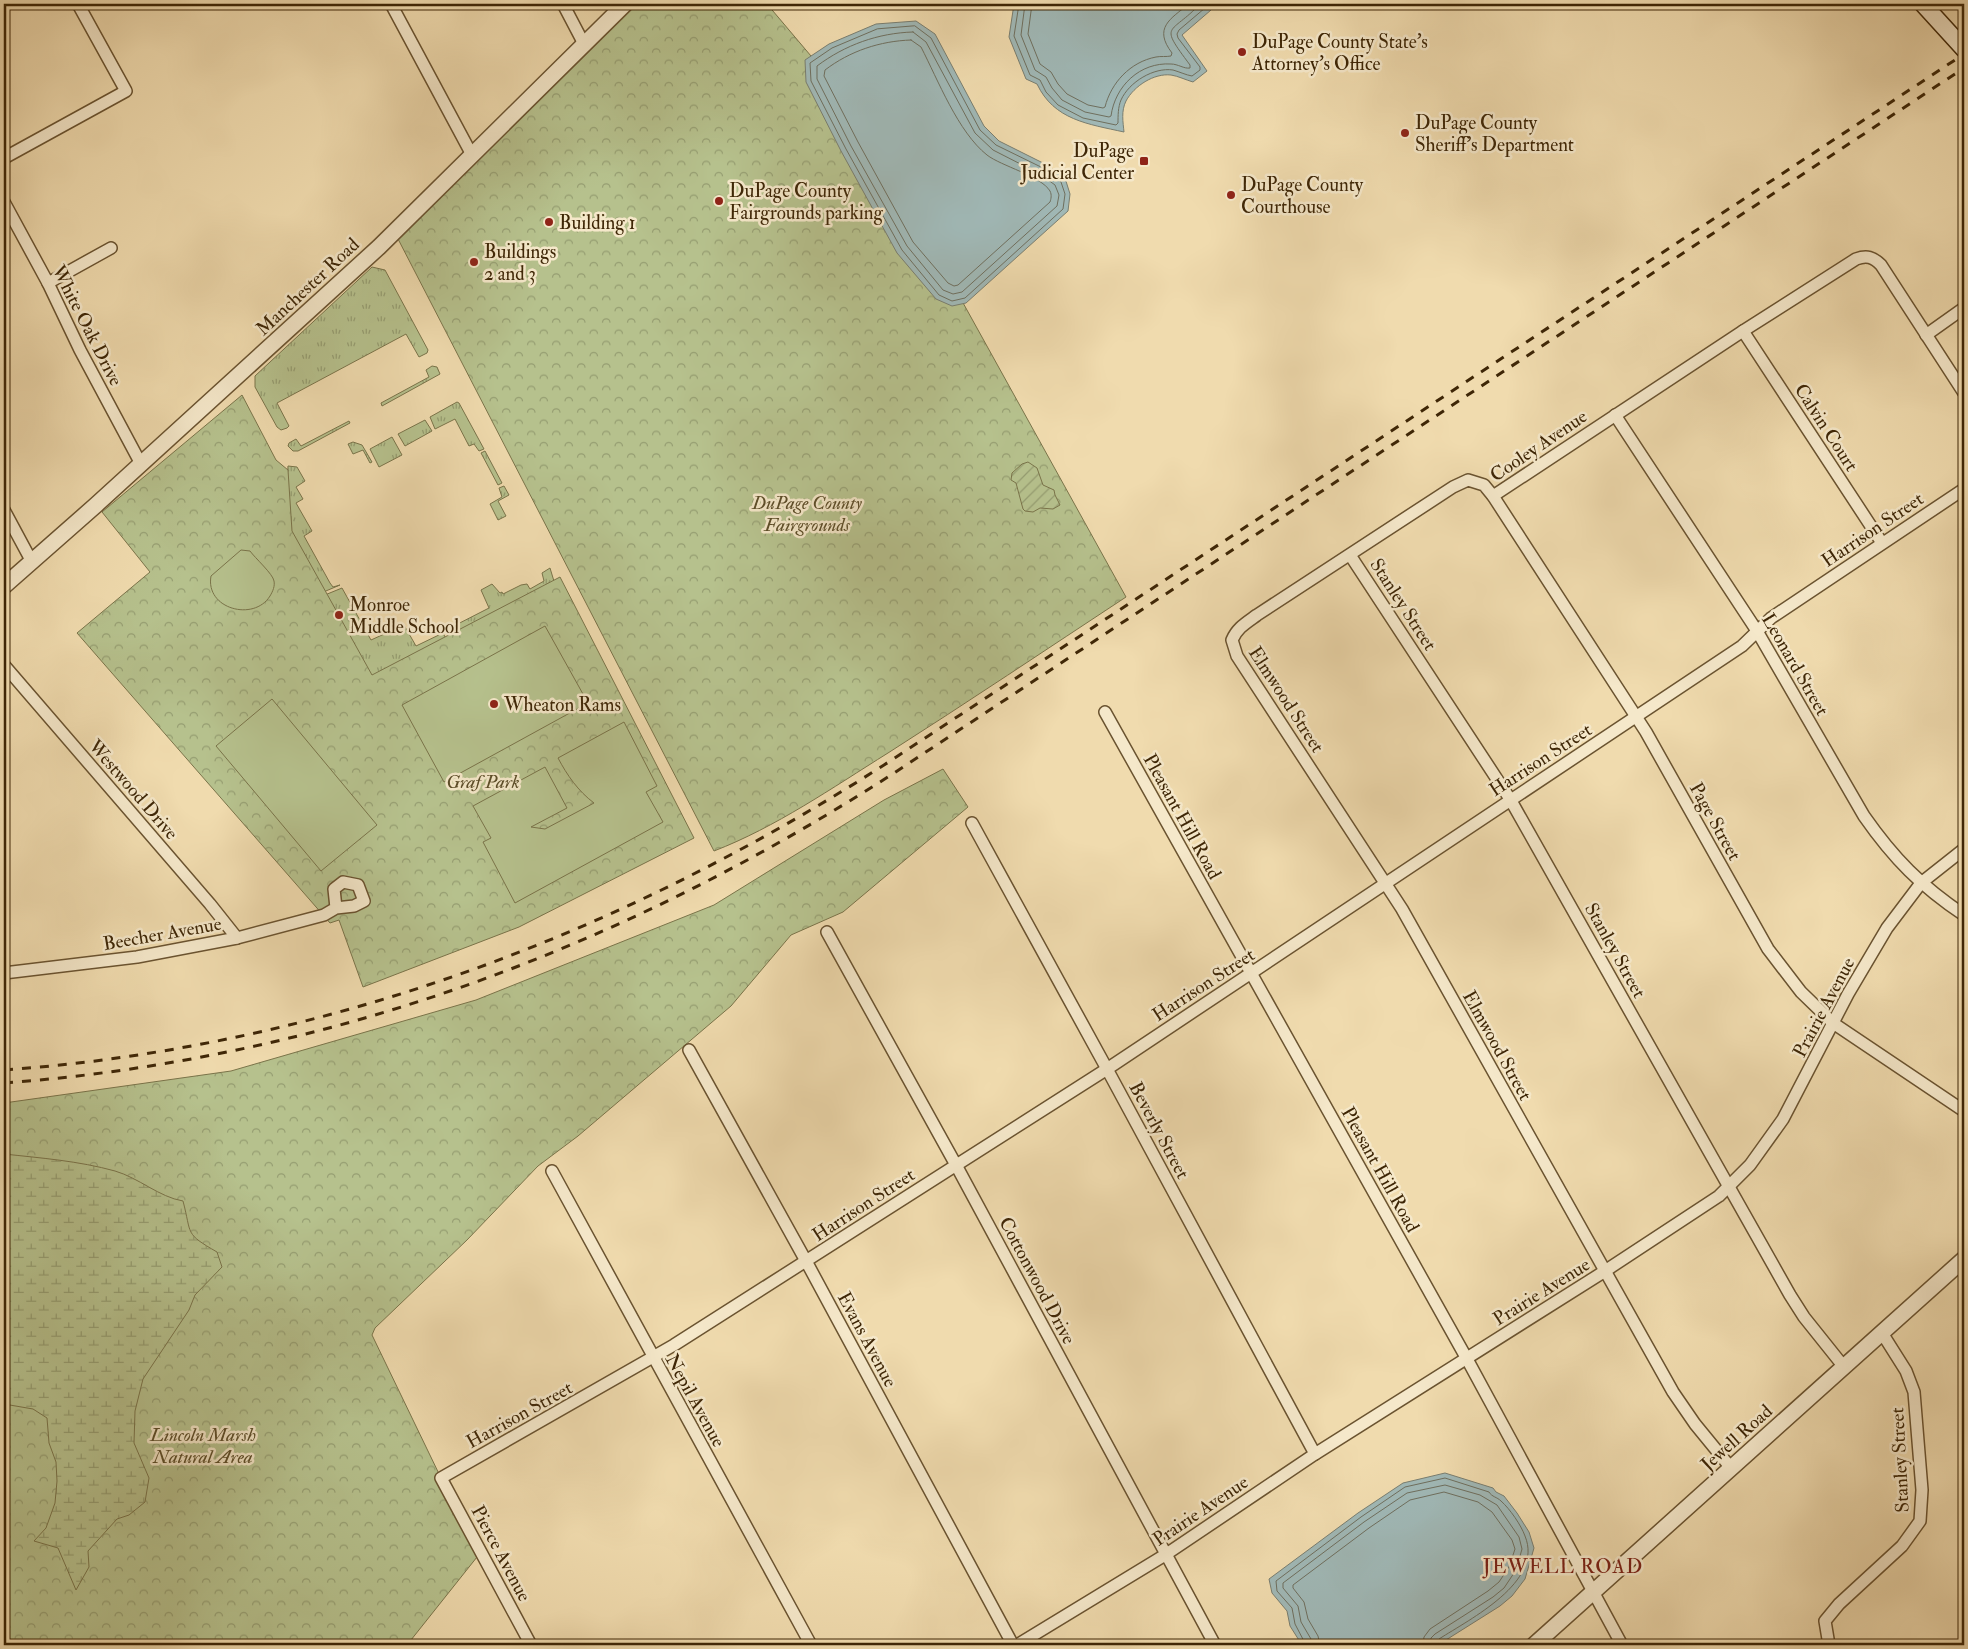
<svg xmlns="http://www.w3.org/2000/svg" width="1968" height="1649" font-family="'IM FELL Double Pica',serif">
  <defs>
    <pattern id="grass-tufts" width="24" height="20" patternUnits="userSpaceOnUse" patternTransform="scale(1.25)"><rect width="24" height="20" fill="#b6c18d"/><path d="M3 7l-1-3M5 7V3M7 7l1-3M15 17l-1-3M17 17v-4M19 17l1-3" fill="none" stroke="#959d71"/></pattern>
    <pattern id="forest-crowns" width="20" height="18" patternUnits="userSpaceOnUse" patternTransform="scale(1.25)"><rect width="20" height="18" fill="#b6c18d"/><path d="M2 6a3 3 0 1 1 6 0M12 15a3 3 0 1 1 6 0" fill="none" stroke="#959d71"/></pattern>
    <pattern id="wetland-marsh" width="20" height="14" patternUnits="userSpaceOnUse" patternTransform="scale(1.25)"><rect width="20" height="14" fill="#b6c18d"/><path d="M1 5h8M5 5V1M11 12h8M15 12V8" fill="none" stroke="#959d71"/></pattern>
    <pattern id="garden-furrows" width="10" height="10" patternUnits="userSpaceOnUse" patternTransform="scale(1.25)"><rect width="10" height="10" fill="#b6c18d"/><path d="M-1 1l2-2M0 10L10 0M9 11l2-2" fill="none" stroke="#959d71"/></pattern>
  </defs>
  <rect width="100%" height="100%" fill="#f0dbae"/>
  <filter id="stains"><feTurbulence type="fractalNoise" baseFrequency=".004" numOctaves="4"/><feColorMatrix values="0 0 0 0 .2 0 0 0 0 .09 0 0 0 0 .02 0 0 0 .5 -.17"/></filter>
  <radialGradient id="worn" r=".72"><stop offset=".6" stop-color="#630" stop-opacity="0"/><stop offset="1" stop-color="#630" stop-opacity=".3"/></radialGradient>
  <g fill="url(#grass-tufts)" stroke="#7a744a">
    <polygon points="372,267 385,270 428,350 427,353 419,357 406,334 277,403 289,426 287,428 281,430 277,427 255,387 255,376"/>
    <polygon points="432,366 437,367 440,374 382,406 381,403 429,377 426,370"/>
    <polygon points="457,402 459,403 484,449 479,451 474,444 469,446 455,419 435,429 430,417"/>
    <polygon points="425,420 432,431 405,446 398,434"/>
    <polygon points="349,421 350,423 298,451 293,451 288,446 289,443 296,439 301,446"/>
    <polygon points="392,437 402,455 379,467 370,449"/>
    <polygon points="353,442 362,445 372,462 370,463 363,450 353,454 348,444"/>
    <polygon points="485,451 502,483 498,485 481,453"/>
    <polygon points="288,466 297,467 305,481 296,487 303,499 296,503 312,531 304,536 330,583 333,587 340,585 314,596 293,554 287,484"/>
    <polygon points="504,486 509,495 498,501 506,516 498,520 490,504 502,497 499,488"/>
    <polygon points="550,568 560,601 461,657 446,630 489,608 481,590 492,584 500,593 502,592 503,594 521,585 527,584 530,589 544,581 542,573"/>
    <polygon points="342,588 371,640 404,625 416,646 443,633 453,652 390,702 315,599"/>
  </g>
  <g fill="url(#forest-crowns)" stroke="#7a744a">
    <path d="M634 4H767L811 56 957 292 1126 597C1047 649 968 702 888 753 832 788 776 827 714 851L397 237Z"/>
    <polygon points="242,395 276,460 288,470 292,531 372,675 560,577 694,838 519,927 363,987 339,920 330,923 77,633 150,572 102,512"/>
    <polygon points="943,769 968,807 843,912 791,935 731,1006 578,1136 538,1166 467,1240 375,1328 372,1335 441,1478 481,1552 407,1645 4,1645 4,1103 231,1071 476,1000 714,905 884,800"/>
  </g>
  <path fill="url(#wetland-marsh)" stroke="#7a744a" d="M4 1154C41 1158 79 1161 115 1171 139 1178 159 1197 183 1201 192 1235 184 1233 217 1252L222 1267 195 1295 189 1310 143 1379 135 1411 134 1443 149 1478 145 1502 129 1515 117 1519 88 1551 89 1567 76 1590 58 1548 34 1541 46 1528 55 1503 57 1481 56 1462 49 1443 47 1418 33 1409 4 1404Z"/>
  <polygon fill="url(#garden-furrows)" stroke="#7a744a" points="1028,462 1037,468 1043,485 1054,490 1055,495 1060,505 1053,509 1040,508 1033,512 1025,511 1023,509 1016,483 1011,480 1012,473 1022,464"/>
  <g fill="#b6c18d" stroke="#7a744a">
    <path d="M241 550 250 551C255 558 273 574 274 581 275 586 273 591 270 596 254 622 205 609 211 576Z"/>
    <polygon points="545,626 588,703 444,782 402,705"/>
    <polygon points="272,699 377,825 321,871 216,746"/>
    <path d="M624 722 657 786 646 792 663 822 515 903 483 842 491 838 473 806 545 767 567 808 531 827 545 829 594 803C578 791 567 775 558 758Z"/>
  </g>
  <g fill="#a0b8b6" stroke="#797e70">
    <path d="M1014 4H1211V10L1182 35 1207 71 1193 82C1186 80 1178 76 1171 75 1154 73 1134 86 1126 101 1121 111 1123 122 1124 132 1088 124 1054 120 1037 84L1026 79 1009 37Z"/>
    <polygon points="916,21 935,34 984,126 999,141 1045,164 1065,178 1070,194 1068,211 966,303 952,306 936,299 897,253 841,151 806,82 805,60 829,44 876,24"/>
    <polygon points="1445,1473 1493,1488 1496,1492 1504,1496 1517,1513 1529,1532 1534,1548 1525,1579 1512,1596 1500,1606 1438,1645 1302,1645 1290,1626 1287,1611 1272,1593 1269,1579 1358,1513 1403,1483"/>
  </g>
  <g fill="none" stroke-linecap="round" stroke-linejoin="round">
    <g stroke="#6f6f5e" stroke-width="1">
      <path d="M1019 4 1014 36 1030 75 1040 80 1046 92 1058 105 1083 118 1116 125 1118 123C1118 116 1118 107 1121 100 1129 82 1154 67 1173 70 1180 72 1186 75 1192 76L1200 70V67L1178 38 1177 34 1179 30 1205 8 1206 4"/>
      <path d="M1025 4 1021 35 1035 70 1046 77 1052 88 1062 100 1085 112 1109 117 1111 116C1115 86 1140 62 1171 64 1178 64 1184 69 1190 68V65C1158 22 1170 36 1200 4"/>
      <path d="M1032 4 1028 34 1040 64 1051 72 1058 84 1067 94 1088 105 1103 108 1105 107C1111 83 1130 62 1156 57 1161 56 1166 57 1171 56L1172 53C1153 28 1170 19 1189 4"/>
      <polygon points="915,26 931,38 980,130 996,145 1043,168 1061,182 1065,194 1063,209 965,298 952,301 939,295 902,250 846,149 811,81 810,63 832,48 877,29"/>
      <path d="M913 32 926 42 975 133 993 150 1040 174 1055 185 1059 195 1057 206 962 292 953 294 943 290 907 246 851 146 817 79V66C845 45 878 33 913 32Z"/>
      <path d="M911 40 921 47C938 80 958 132 987 155 1001 166 1041 176 1050 191 1052 195 1051 199 1050 202L958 285 954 286 948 283 913 242 858 142 824 76 825 70C850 51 880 41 911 40Z"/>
      <path d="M1306 1645 1295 1624 1292 1608 1277 1591 1276 1581 1361 1517 1405 1487 1445 1478 1489 1492C1492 1497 1497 1497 1501 1501 1510 1509 1521 1525 1525 1536 1544 1582 1470 1619 1439 1639L1437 1645"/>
      <polyline points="1312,1645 1311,1639 1301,1622 1298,1606 1283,1588 1283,1583 1364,1522 1407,1493 1445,1485 1480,1495 1497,1505 1519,1537 1522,1549 1516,1570 1504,1588 1493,1597 1435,1634 1431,1638 1430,1645"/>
      <polyline points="1320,1645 1318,1636 1308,1619 1304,1602 1293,1588 1293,1585 1369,1528 1410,1500 1444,1492 1478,1502 1492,1512 1512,1540 1515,1549 1509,1567 1499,1582 1488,1591 1430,1629 1424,1637 1423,1645"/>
    </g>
    <g stroke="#6a5330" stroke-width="14">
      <g id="minor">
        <polyline points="391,4 472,155"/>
        <polyline points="563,4 584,44"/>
        <polyline points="4,158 126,91 78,4"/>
        <polyline points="4,202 48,283 80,350 141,464"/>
        <polyline points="48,283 111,248"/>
        <polyline points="1743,331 1882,543"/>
        <polyline points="1926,335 1964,308"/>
        <path d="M1615 415 1757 631 1864 816C1894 859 1921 886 1964 915"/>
        <path d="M1493 496 1743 331 1856 259C1867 255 1873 257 1881 265L1964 393"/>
        <polyline points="4,510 32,562"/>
        <polyline points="1350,555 1510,799 1790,1295 1804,1317 1844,1367"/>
        <polyline points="4,665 210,904 237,938"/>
        <polyline points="1105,712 1467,1359 1622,1645"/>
        <polyline points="972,823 1107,1069 1315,1454"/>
        <polyline points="827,932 956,1165 1215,1645"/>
        <polyline points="4,973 137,957 237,938 324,915 336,908 334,889 343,882 358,885 364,901 354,906 336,908"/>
        <polyline points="689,1050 806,1261 1013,1645"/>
        <polyline points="552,1171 811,1645"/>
        <path d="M1731 1468 1695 1424 1673 1392 1402 909 1237 656 1232 640C1237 628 1246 623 1257 615L1453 487 1468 480 1484 485 1493 496 1646 732 1768 949 1801 992 1833 1023 1964 1111"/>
        <polyline points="531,1645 441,1478 674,1345 1107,1069 1742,646 1771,618 1964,489"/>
        <polyline points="1017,1645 1165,1555 1315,1454 1605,1271 1719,1196 1750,1165 1783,1119 1848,994 1887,928 1921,883 1964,849"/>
        <polyline points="1829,1645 1825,1621 1839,1604 1902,1546 1920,1521 1922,1490 1914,1392 1906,1371 1882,1333"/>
      </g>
    </g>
    <g stroke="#6a5330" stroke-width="18">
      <g id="tertiary">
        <polyline points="4,586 96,505 379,247 625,4"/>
        <polyline points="1534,1645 1964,1259"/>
      </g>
    </g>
    <g stroke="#3e2606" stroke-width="19">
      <polyline id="secondary" points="1923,4 1964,49"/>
    </g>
    <use href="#minor" stroke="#f5e8ca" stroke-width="11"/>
    <use href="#tertiary" stroke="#f5e8ca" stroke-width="15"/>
    <use href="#secondary" stroke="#f5e8ca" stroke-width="16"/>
    <g stroke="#3e2606" stroke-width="3" stroke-dasharray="9 9" stroke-linecap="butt">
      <path d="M4 1070C322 1047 617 936 884 765L1964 54"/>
      <path d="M4 1083C326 1059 620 949 891 775L1964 68"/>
    </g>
  </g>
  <g fill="#8f2418" stroke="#f5e8ca" stroke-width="2">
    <circle cx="1242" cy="52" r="5"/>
    <circle cx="1405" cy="133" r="5"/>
    <rect x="1139" y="156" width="10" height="10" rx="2.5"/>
    <circle cx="1231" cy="195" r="5"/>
    <circle cx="719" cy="201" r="5"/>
    <circle cx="549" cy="222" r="5"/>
    <circle cx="474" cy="262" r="5"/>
    <circle cx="339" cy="615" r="5"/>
    <circle cx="494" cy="704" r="5"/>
  </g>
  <g text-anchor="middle" stroke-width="5" stroke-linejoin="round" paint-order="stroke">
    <g font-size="19" fill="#3e2606" stroke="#f5e8ca" text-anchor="start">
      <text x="1252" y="48">DuPage County State's<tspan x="1252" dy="22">Attorney's Office</tspan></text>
      <text x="1415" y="129">DuPage County<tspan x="1415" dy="22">Sheriff's Department</tspan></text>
      <text x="1134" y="157" text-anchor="end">DuPage<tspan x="1134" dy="22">Judicial Center</tspan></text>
      <text x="1241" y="191">DuPage County<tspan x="1241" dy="22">Courthouse</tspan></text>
      <text x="729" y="197">DuPage County<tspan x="729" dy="22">Fairgrounds parking</tspan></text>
      <text x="559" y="229">Building 1</text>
      <text x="484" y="258">Buildings<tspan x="484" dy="22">2 and 3</tspan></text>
      <text x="349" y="611">Monroe<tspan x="349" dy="22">Middle School</tspan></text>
      <text x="504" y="711">Wheaton Rams</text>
    </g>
    <g font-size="19" fill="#3e2606" stroke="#f5e8ca">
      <text transform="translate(307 286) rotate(-43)" y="7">Manchester Road</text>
      <text transform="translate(88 325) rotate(63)" y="7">White Oak Drive</text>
      <text transform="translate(1827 427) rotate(57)" y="7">Calvin Court</text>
      <text transform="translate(1538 445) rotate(-34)" y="7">Cooley Avenue</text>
      <text transform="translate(1872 529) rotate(-34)" y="7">Harrison Street</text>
      <text transform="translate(1404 604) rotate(57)" y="7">Stanley Street</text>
      <text transform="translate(1796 664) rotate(60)" y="7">Leonard Street</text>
      <text transform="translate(1287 699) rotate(57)" y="7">Elmwood Street</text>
      <text transform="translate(1540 759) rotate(-33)" y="7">Harrison Street</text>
      <text transform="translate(134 789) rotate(49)" y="7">Westwood Drive</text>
      <text transform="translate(1183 816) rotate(61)" y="7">Pleasant Hill Road</text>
      <text transform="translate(1716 821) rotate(61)" y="7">Page Street</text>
      <text transform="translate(162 933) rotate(-10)" y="7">Beecher Avenue</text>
      <text transform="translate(1616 950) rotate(61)" y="7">Stanley Street</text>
      <text transform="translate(1203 984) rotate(-33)" y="7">Harrison Street</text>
      <text transform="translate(1823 1007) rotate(-62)" y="7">Prairie Avenue</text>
      <text transform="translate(1498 1045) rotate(61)" y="7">Elmwood Street</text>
      <text transform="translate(1160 1130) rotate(62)" y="7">Beverly Street</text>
      <text transform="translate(1381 1169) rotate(61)" y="7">Pleasant Hill Road</text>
      <text transform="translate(863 1204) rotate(-33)" y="7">Harrison Street</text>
      <text transform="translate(1038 1280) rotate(62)" y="7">Cottonwood Drive</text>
      <text transform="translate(1541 1291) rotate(-32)" y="7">Prairie Avenue</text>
      <text transform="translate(868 1339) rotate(62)" y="7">Evans Avenue</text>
      <text transform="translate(696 1400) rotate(61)" y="7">Nepil Avenue</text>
      <text transform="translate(519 1414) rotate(-29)" y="7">Harrison Street</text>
      <text transform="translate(1736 1437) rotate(-42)" y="7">Jewell Road</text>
      <text transform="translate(1899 1460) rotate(-93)" y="7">Stanley Street</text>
      <text transform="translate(1200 1510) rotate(-34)" y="7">Prairie Avenue</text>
      <text transform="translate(502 1553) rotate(62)" y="7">Pierce Avenue</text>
    </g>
    <g font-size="19" font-style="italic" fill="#5c4d28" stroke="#f5e8ca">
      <text x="807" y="509">DuPage County<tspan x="807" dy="22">Fairgrounds</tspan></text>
      <text x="483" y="788">Graf Park</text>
      <text x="203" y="1441">Lincoln Marsh<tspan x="203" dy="22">Natural Area</tspan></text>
    </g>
    <g font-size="20" letter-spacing="1" fill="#7a1f14" stroke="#f5e8ca">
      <text x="1563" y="1573">JEWELL ROAD</text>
    </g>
  </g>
  <rect width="1968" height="1649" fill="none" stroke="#f0dbae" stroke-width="20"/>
  <rect x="5" y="5" width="1958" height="1639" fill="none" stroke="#3e2606" stroke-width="2.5"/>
  <rect x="10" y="10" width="1948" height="1629" fill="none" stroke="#3e2606"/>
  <rect width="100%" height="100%" filter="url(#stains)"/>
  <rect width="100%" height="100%" fill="url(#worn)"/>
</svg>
